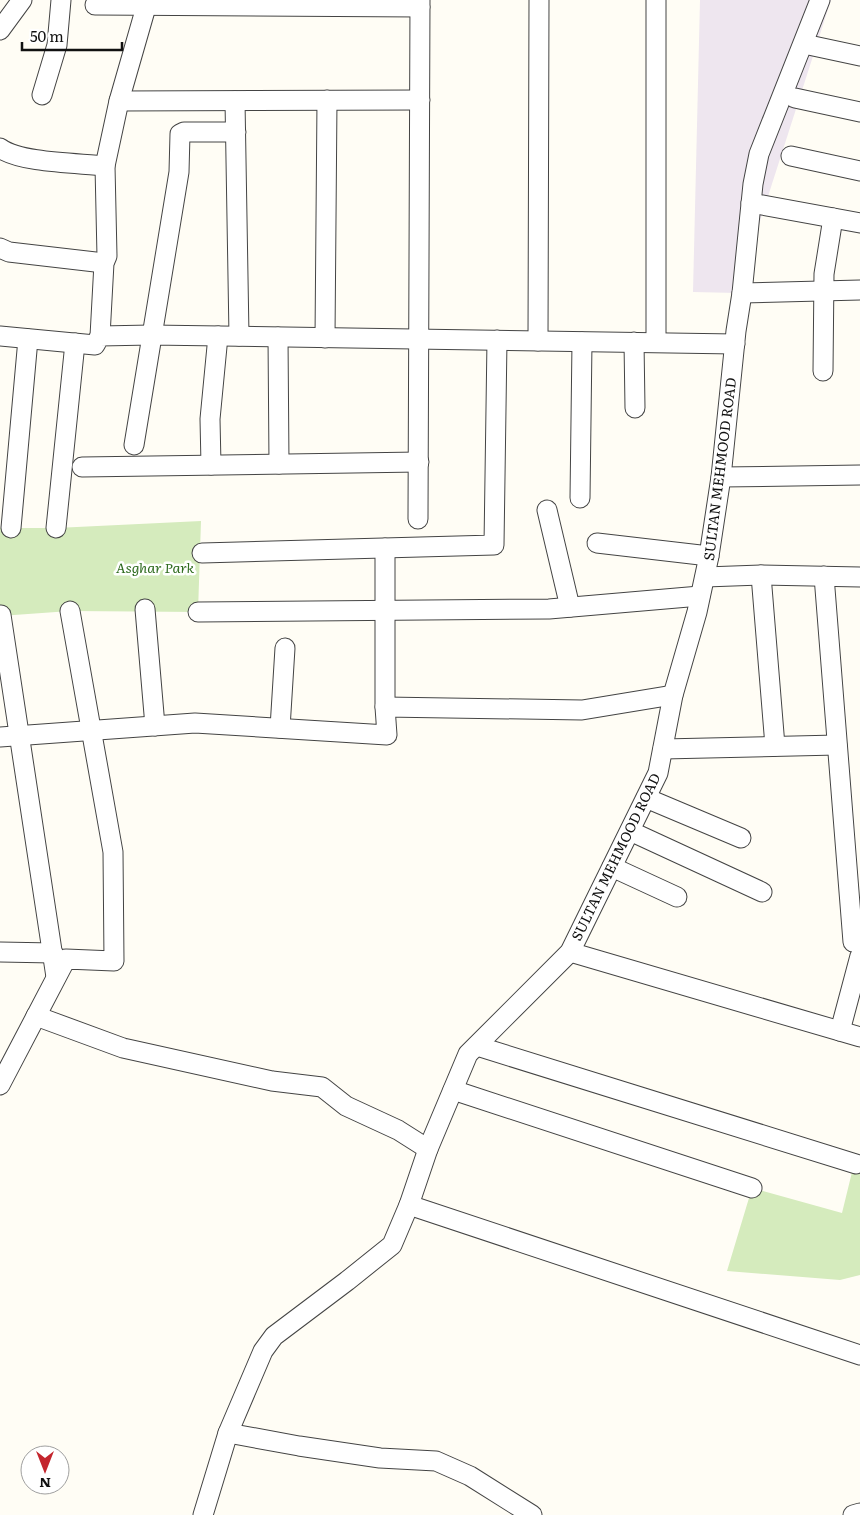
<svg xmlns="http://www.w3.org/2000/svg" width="860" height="1515" font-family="Literata,serif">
  <rect width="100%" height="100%" fill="#fffdf5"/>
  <polygon fill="#eee6ef" points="700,0 831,0 737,293 693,292"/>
  <g fill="#d5ebbd">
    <polygon points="201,521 198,612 70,611 0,616 0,528 56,528"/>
    <polygon points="853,1168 860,1170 860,1275 840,1280 727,1271 752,1188 842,1213"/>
  </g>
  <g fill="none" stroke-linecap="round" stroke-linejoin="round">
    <g stroke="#444" stroke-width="21">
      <g id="minor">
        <polyline points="656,0 656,342"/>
        <polyline points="95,5 420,7"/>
        <polyline points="0,30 22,0"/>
        <polyline points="804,44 860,56"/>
        <polyline points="42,95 57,45 61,0"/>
        <polyline points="795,98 860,112"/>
        <polyline points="119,101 420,100"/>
        <polyline points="235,101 239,336"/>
        <path d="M0 148C20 163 79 163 105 166"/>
        <polyline points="791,156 860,171"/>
        <polyline points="751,203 860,223"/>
        <polyline points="0,248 9,252 104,263"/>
        <polyline points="742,293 860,290"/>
        <polyline points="0,336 95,345 100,336 151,335 735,344"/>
        <polyline points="100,336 104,263 107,256 105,166 119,101 148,0"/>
        <polyline points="278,337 279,464"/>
        <polyline points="325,338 327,100"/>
        <polyline points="538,341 539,0"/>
        <polyline points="634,342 635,408"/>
        <polyline points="823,371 824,274 833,218"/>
        <polyline points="134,445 179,172 180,134 184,132 236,132"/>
        <polyline points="211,465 210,419 218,336"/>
        <polyline points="82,467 419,462"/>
        <polyline points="721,477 860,475"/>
        <polyline points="580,498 582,342"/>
        <polyline points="547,510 570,607"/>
        <polyline points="418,519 420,0"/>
        <polyline points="11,528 28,339"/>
        <polyline points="56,528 75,343"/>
        <polyline points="597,543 709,556"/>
        <polyline points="202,553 494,545 497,340"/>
        <polyline points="761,575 775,746"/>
        <polyline points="824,576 853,942"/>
        <polyline points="705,577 761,575 860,577"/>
        <polyline points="145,609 155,726"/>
        <polyline points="198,612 549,609 700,596"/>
        <polyline points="1,615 56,977"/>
        <polyline points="385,707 385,548"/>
        <polyline points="280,728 285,648"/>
        <polyline points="0,737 195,723 387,735 385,707 582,710 673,695"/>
        <polyline points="663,749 837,745"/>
        <polyline points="646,798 741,838"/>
        <polyline points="630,831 762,892"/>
        <polyline points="612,867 677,897"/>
        <polyline points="0,952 53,953"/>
        <polyline points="570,952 860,1037"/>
        <polyline points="36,1016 123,1048 272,1081 322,1087 346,1106 398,1130 428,1149"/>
        <polyline points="840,1031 860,956"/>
        <polyline points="477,1046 856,1164"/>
        <polyline points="0,1085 66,959 114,961 113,852 70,611"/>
        <polyline points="453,1090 752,1188"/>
        <polyline points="409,1205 860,1355"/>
        <polyline points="228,1433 299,1446 380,1458 436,1461 470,1476 532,1515"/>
        <polyline points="203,1515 228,1433 263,1351 274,1336 347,1281 392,1245 409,1205 428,1149 468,1054 570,952 658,773 673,695 697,612 709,556 721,477 736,331 742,293 753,184 759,154 820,0"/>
        <polyline points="853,1515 860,1513"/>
      </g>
    </g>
    <use href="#minor" stroke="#fff" stroke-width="19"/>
  </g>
  <g text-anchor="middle" stroke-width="5" stroke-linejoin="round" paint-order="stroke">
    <g font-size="14" fill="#111" stroke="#fff">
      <text transform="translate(720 469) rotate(-83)" y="5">SULTAN MEHMOOD ROAD</text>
      <text transform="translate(616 857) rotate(-64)" y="5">SULTAN MEHMOOD ROAD</text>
    </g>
    <g font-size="14" font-style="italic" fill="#2f6b1f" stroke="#fff">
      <text x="155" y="573">Asghar Park</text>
    </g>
  </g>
  <g transform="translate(45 1470) rotate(180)"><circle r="24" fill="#ffffff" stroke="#a0a0a0"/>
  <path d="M0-4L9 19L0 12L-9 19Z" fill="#c4262e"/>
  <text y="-8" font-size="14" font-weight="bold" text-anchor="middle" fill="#111111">N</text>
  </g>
  <path d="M22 42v8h100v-8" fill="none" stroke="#111111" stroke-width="2.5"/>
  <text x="30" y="42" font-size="15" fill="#111111" stroke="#ffffff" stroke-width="4" paint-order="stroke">50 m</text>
</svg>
